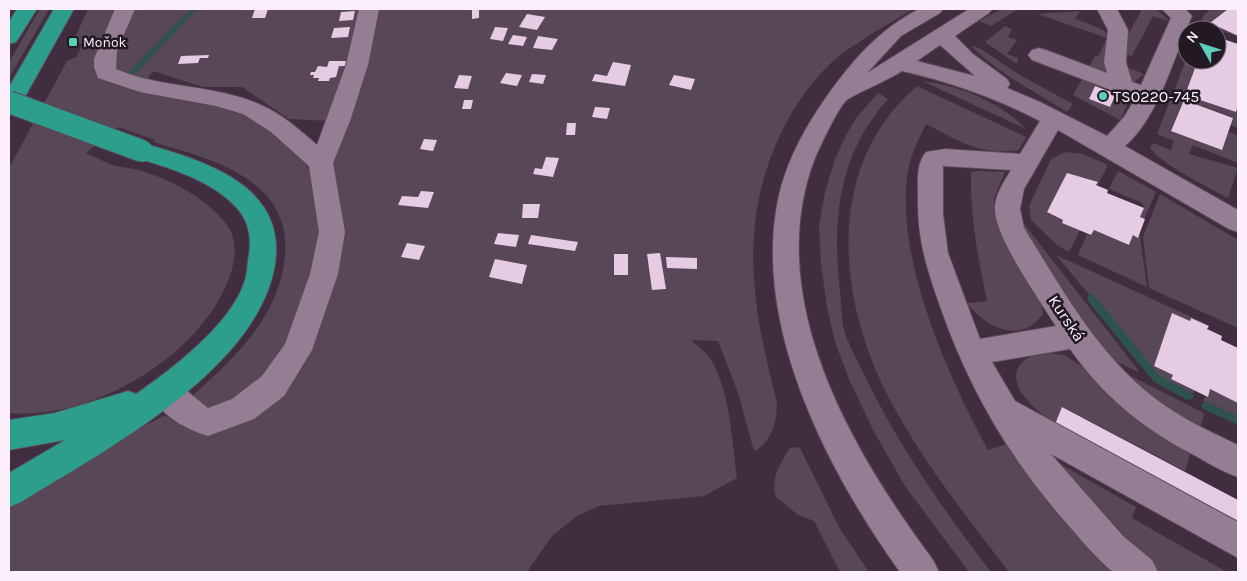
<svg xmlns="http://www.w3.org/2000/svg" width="1247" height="581" font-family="Karla,sans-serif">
  <rect width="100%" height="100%" fill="#412d40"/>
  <g fill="#584757">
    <polygon points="40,9 49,9 9,78 9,62"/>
    <path d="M88 9H913C886 26 855 42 831 63 807 86 789 114 776 144 738 234 754 312 777 403 777 421 772 443 754 451L738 393 718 341 691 340C700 348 709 354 714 365 731 400 732 441 737 478L704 496 599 506 577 516 552 536 527 572H9V505L62 471 163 416 175 417 196 429 206 431 229 423 277 391 301 354 334 273 342 228 332 163 351 122 289 119 242 87H203L153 71 141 90C190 102 240 103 280 135 308 157 325 196 323 232 322 264 302 330 285 358 274 377 258 392 239 402 222 412 207 412 190 401L191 397C234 359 280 316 285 255 287 232 281 212 266 195 237 164 192 154 153 142L155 140 118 127 86 153C96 157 111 166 121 167 153 169 208 197 227 225 239 242 235 265 227 283 197 358 90 421 9 413V168L67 61 76 57 83 44 73 42Z"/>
    <polygon points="1002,9 1018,9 991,26 979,21"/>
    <path d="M1135 9H1156L1169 21 1153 16 1132 56 1128 55 1122 65 1144 74 1134 82C1106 67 1131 30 1141 11Z"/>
    <polygon points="1211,9 1228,9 1210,23 1238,37 1201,23 1203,16"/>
    <path d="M1080 11 1075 19C1119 34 1111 33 1114 77L1089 67 1095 56 1098 57 1107 38 1037 14Z"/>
    <polygon points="1005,26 1012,29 1008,37 1017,40 1007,54 1018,58 1017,64 985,42"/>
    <path d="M974 46 981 49 1020 75 1073 104 1067 112C1035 92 1000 74 972 47Z"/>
    <path d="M1187 57V60H1198L1185 95 1236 112 1238 105V128L1230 125 1233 117 1184 100 1171 130 1228 132 1238 135V163L1193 145 1189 154 1238 168 1228 198C1210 188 1158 163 1150 147L1153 143 1171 150 1174 141 1157 134Z"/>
    <polygon points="1082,79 1107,85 1103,89 1095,86 1089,99 1110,107 1116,94 1110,92 1113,88 1124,96 1128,103 1120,120 1073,95"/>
    <path d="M922 81C960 86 999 101 1026 129Z"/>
    <path d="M917 86 1026 137 1019 150C980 156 959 141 926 124 918 140 911 154 908 171 894 257 948 376 988 450L1010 443 1116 565 1125 572H1009C966 516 922 461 889 398 837 298 824 166 917 86Z"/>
    <path d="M878 93 888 99C838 155 832 220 840 292 842 305 841 321 845 333 850 348 859 363 866 378 900 448 944 511 991 572H969L905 486 873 430 849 379 835 342 827 307 821 264 819 226 825 192 835 159 846 135 857 117Z"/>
    <polygon points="1065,152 1083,154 1106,164 1107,167 1097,186 1097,182 1083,177 1082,179 1067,173 1047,212 1063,220 1062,223 1080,230 1069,252 1057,245 1031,220 1029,206 1051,159"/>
    <path d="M978 171 1005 172 994 198 995 213 1007 243 1039 295 1043 314C1021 345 986 328 967 303L987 301C978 258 970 216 971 172Z"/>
    <polygon points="1118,171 1156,192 1144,219 1140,217 1144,207 1142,203 1109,189"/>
    <polygon points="1160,194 1238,240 1238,328 1149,288 1143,237"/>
    <polygon points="1021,220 1138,370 1138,372 1112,359 1101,347 1025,233"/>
    <polygon points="1094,230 1129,245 1133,235 1140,236 1147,287 1078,255 1087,234 1091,235"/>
    <polygon points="1056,255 1209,325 1191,318 1190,321 1172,313 1154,366 1173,375 1171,379 1195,391 1194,393 1184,392 1161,380"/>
    <path d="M1041 352 1064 355 1077 363 1191 451 1185 471 1063 407 1055 423C1027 406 991 369 1041 352Z"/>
    <polygon points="1125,373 1204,413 1200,430 1173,415"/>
    <polygon points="1210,389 1238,403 1238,420 1203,401"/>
    <path d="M796 447 800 448 840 529 869 572H840L814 521 798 515 776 497C770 479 780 463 790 448Z"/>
    <polygon points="1046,456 1136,507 1132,518 1227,572 1160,572 1150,565"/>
  </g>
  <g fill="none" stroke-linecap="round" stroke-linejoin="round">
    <g fill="#2e534c" fill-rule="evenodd">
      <polygon points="191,9 197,9 131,78 127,78 127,74"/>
      <polygon points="1091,294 1094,295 1160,376 1192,393 1194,396 1192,399 1189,400 1186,399 1154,382 1088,301 1087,298 1088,295"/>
      <polygon points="1206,402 1238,416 1238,425 1203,409 1201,406 1203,403"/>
    </g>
  </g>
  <g fill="#e5cbe3">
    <polygon points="255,9 268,9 265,18 252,18"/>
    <polygon points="472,9 479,9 479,18 472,19"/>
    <polygon points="1228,9 1238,9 1238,36 1210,23"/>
    <polygon points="355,11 353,20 339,21 341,12"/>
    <polygon points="527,14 545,17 537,30 519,27"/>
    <polygon points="350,27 348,37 331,38 334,28"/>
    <polygon points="495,27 508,28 503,41 490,39"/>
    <polygon points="513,35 527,37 523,46 508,44"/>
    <polygon points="538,36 558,39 552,50 533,48"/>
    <polygon points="1217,37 1238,44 1238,105 1236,112 1185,95 1198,60 1217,60"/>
    <polygon points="209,55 208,58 200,58 198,63 178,64 181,56"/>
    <polygon points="329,61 348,61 346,66 339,66 336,77 330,78 329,81 318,81 319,78 313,78 314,75 310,75 311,72 315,72 318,66 327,67"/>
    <polygon points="613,62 631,65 625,86 592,81 595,74 607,76"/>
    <polygon points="506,73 522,75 517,86 500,83"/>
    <polygon points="532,74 546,75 543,84 529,82"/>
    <polygon points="459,75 472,76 468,89 454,88"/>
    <polygon points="674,75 695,79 691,90 669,85"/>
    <polygon points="1095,86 1116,94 1110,107 1089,99"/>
    <polygon points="464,100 473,100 471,109 462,109"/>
    <polygon points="1184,100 1233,118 1222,150 1171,131"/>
    <polygon points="595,107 610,108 607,119 592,117"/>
    <polygon points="567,123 576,123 575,135 566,135"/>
    <polygon points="424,139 437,140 433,151 420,149"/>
    <polygon points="546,157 559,158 553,177 533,174 535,168 542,169"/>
    <polygon points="1067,173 1098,182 1096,185 1108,190 1107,193 1144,208 1140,217 1145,219 1138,238 1133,235 1129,245 1094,230 1091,235 1062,223 1063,220 1047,212"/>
    <polygon points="421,191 434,192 428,208 398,205 402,196 418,197"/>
    <polygon points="523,204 540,204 538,218 522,218"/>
    <polygon points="498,233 519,235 516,247 494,244"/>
    <polygon points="531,235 578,242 575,251 528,244"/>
    <polygon points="407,243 425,246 419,260 401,257"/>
    <polygon points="660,253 666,289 652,290 647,254"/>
    <rect x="614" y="254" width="14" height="21"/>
    <polygon points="666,257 697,258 697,269 667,268"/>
    <polygon points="495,259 527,265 522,284 489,277"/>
    <polygon points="1172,313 1190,321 1191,318 1209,326 1207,329 1222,336 1221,340 1238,348 1238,403 1210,389 1208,397 1171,379 1173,375 1154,366"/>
    <polygon points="1062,407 1238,500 1238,530 1053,429"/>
  </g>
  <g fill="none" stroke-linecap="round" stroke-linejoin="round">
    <g stroke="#5a495a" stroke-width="2">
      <g id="minor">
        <path d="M115 9H135L117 50 116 69C162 89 215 84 261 105 282 114 300 130 317 145L346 65 359 9H379L368 65 350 121 333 163 345 232 338 274 312 350 284 396 254 419 208 436C185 429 160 415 150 392L154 382 165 378 176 382 208 408 232 399 262 376 285 344 310 274 319 232 309 166 271 132 243 114 216 106 140 92 98 78 94 67V59Z"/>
        <path d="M919 9H943L940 13 901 36 867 73 969 9H992L989 13 955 36 973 54 1007 79 1010 84 1007 88 1040 102 1107 136 1124 117 1135 99 1032 60 1028 55 1032 50 1039 48 1046 50 1107 73 1104 62 1108 30 1097 9H1117L1128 30 1126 62 1132 82 1141 85 1171 18 1162 9H1185L1192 16C1174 56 1159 117 1125 146L1238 210V232L1229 229 1058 130 1024 189 1020 209 1024 228C1061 287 1096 352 1152 396 1178 417 1209 431 1238 445V477C1223 472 1208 463 1194 455 1143 429 1103 396 1070 349L992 362 1015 401 1238 522V558L1051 454 1123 536 1152 560 1158 572H1113C1096 558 1083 542 1069 526 1010 459 969 390 940 306 926 266 917 238 918 195 918 180 916 164 926 152L945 149 1020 154 1040 121C996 98 950 82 902 71 885 82 865 89 848 99 839 105 820 147 815 158 761 298 852 451 933 560L939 572H900C826 469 747 317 781 187 790 155 806 126 825 99 851 62 878 30 919 9ZM940 45 975 76 917 61ZM943 166 1011 170C1004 182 994 196 995 210 995 237 1040 301 1056 326L980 339 948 253 943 214Z"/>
      </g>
    </g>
    <g stroke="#5a495a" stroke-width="2">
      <g id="highway">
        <polygon points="17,9 37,9 16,42 9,44 9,22"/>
        <polygon points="54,9 74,9 17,111 9,113 9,87"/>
        <path d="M142 143C202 160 287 184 275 264 259 369 104 451 21 502L9 507V473L65 440 9 450V420L55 413 128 391 136 394C171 370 230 325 244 283 247 276 247 268 248 260 252 241 250 222 236 207 210 179 168 168 134 157L130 151 134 145Z"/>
      </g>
    </g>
    <use href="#minor" fill="#957d93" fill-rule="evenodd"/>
    <use href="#highway" fill="#2e9e8c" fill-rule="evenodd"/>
    <g stroke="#5a495a" stroke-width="24" stroke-linecap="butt">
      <polyline id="highway-bridge" points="9,102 142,151"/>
    </g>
    <use href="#highway-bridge" stroke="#2e9e8c" stroke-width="22"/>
  </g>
  <g fill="#5cceba" stroke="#221922" stroke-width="2">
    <rect x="68" y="37" width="10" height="10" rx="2.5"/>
    <circle cx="1103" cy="96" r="5"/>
  </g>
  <g text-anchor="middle" stroke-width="5" stroke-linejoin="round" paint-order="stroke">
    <g font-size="14" fill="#fceefb" stroke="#221922" text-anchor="start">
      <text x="83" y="47">Moňok</text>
    </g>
    <g font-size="16" fill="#fceefb" stroke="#221922" text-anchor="start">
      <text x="1113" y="102">TS0220-745</text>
    </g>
    <g font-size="16" fill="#fceefb" stroke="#221922">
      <text transform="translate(1067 318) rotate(56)" y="6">Kurská</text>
    </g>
  </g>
  <rect width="1247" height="581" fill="none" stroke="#fceefb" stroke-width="20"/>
  <g transform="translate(1202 45) rotate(309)"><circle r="24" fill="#221922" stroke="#796e79"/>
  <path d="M0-4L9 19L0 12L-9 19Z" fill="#5cceba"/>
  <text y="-8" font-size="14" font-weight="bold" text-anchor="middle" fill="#fceefb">N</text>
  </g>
</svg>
